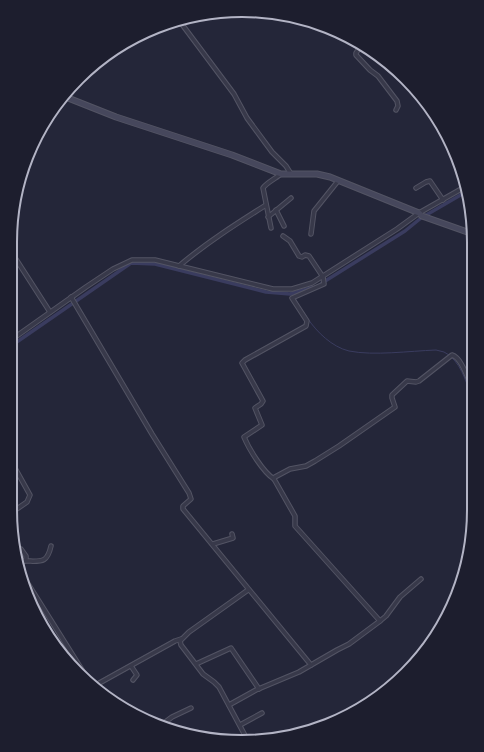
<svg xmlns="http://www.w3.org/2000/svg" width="484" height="752" font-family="'DM Sans',sans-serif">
  <rect width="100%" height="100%" fill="#242639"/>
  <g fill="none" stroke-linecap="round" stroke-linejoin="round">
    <g stroke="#3a3c5f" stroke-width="1">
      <path d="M295 298C298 305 304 312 308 319 317 332 332 347 349 351 374 356 409 351 436 350L444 352 449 355"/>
      <path d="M451 357C463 367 467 386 473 400"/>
    </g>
    <g stroke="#3a3c5f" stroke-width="3.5">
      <polyline points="322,283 405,231 421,218 464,193"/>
      <polyline points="11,346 131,263 155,264 266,292 290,294 311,288"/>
    </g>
    <g stroke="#535464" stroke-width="5.5">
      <g id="street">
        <polyline points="181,23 234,94 247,118 272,152 286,166 291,174"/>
        <polyline points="360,47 356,53 356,55 370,70 378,76 397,101 398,106 396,110"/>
        <polyline points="416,188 426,182 430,181 443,200"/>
        <polyline points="276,210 284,226"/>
        <polyline points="268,217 291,198"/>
        <path d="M271 228 263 188C265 184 276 178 281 174"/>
        <polyline points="311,234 314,211 338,181"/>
        <polyline points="12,253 50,312"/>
        <path d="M179 266C206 243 236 224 266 205"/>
        <polyline points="71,297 152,434 189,493 191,499 183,506 183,509 311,665"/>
        <polyline points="11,340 86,287 113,269 132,260 155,260 273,289 292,289 312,283 397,229 419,213 463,188"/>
        <polyline points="10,459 30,495 27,502 11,513"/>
        <path d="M274 479C263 472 249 449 244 437L262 425 255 408 261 404 263 401 242 363 245 360 306 326 307 321 292 298 324 284 323 277 309 256 305 255 302 257 299 256 290 241 283 236"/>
        <polyline points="213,544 233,538 232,534"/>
        <polyline points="17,550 21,549 26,556 26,559 19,566"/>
        <path d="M24 561C41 561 47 564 51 546"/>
        <polyline points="20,571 89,681"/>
        <polyline points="380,621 386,616 400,597 421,579"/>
        <polyline points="196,664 231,648 259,689"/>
        <polyline points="131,666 137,675 133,680"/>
        <polyline points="94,686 175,641 181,639"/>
        <path d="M229 705 256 690 299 672 337 650 349 644 380 621 295 526V516L274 479 275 477 290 469 306 466 315 461 339 446 395 407 392 398V395L407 381 416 382 419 381 452 355C462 358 468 380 473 389"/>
        <polyline points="240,725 262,713"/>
        <polyline points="160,726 172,717 191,708"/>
        <polyline points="248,741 219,687 214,682 203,674 181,645 180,641 189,632 248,590"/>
      </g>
    </g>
    <g stroke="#535464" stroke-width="7">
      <polyline id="secondary" points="63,96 116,117 232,155 281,174 317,174 330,177 419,213 422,216 473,234"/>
    </g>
    <use href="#street" stroke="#38394a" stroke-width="3.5"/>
    <use href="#secondary" stroke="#46475c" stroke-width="5"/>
  </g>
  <path d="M0 0H484V752H0ZM242 17H242A225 225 0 0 1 467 242V510A225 225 0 0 1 242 735H242A225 225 0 0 1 17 510V242A225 225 0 0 1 242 17Z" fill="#1d1e2e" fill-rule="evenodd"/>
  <path fill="none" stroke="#b3b4c5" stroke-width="2" d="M242 17H242A225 225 0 0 1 467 242V510A225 225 0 0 1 242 735H242A225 225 0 0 1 17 510V242A225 225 0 0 1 242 17Z"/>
</svg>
